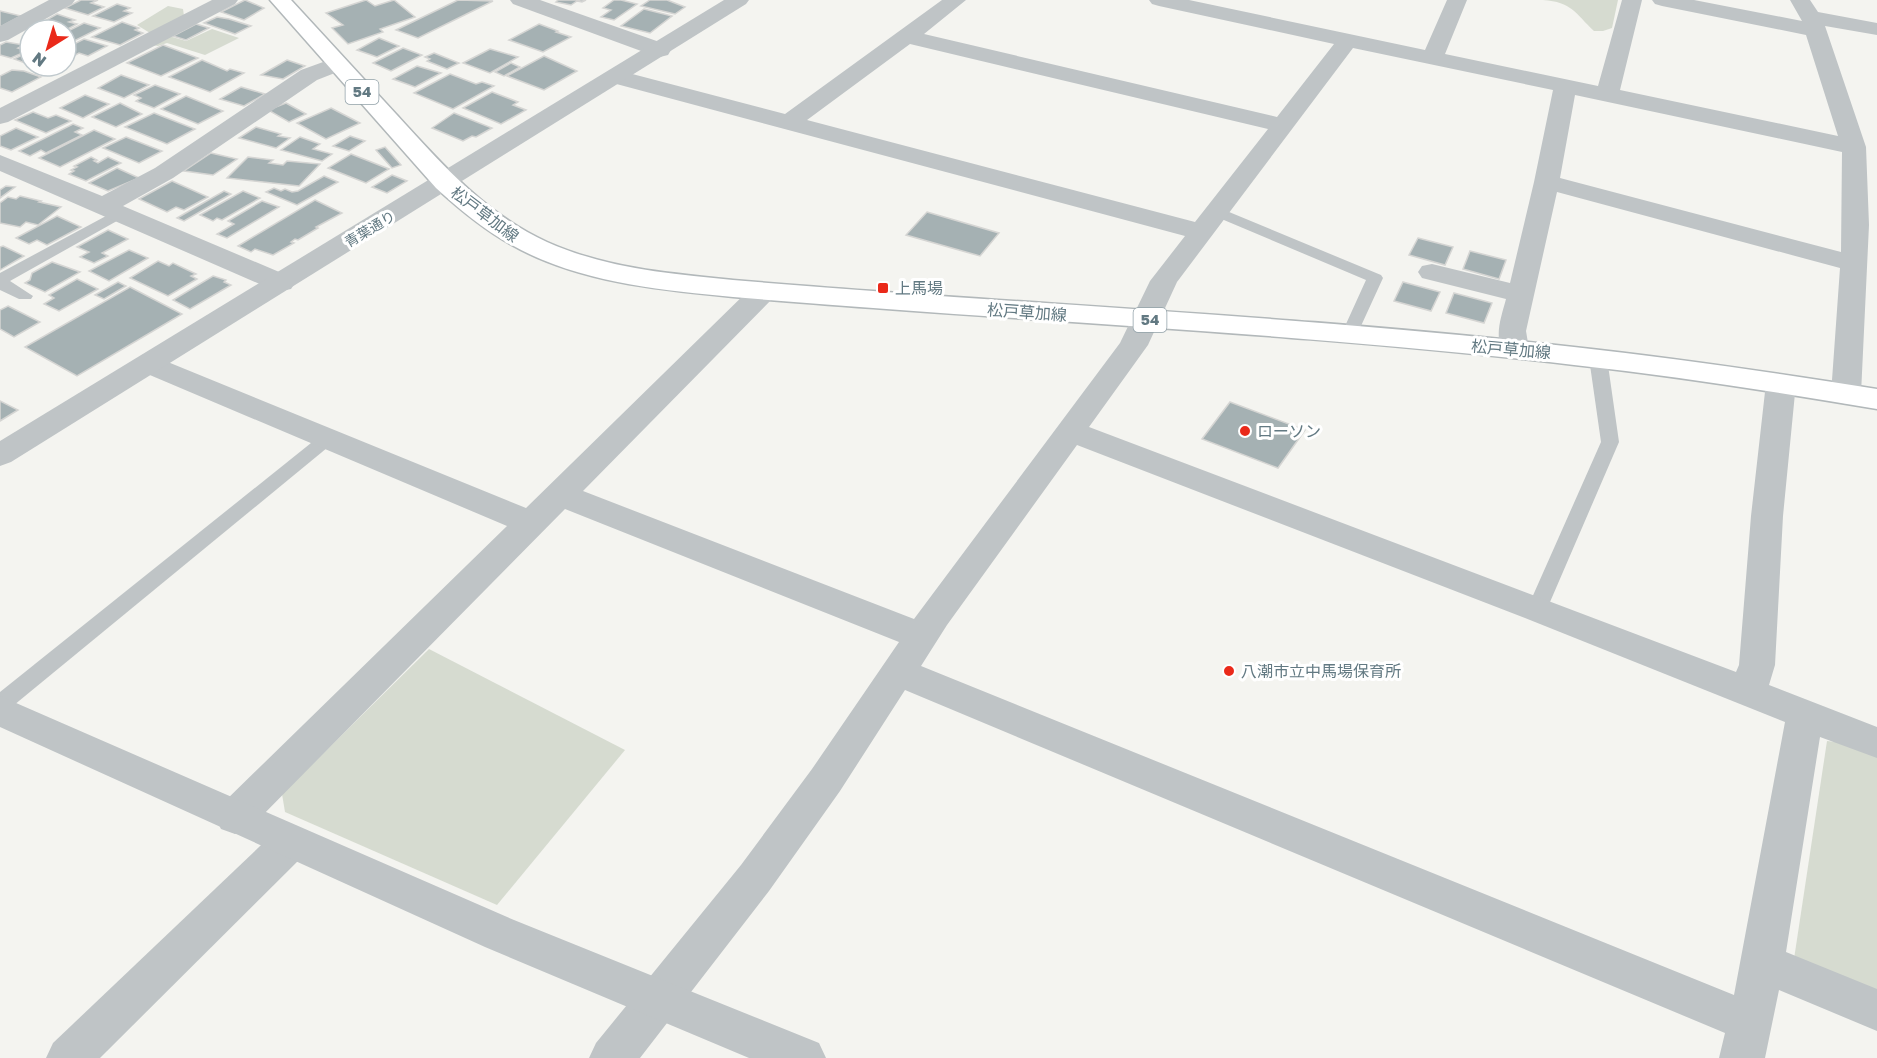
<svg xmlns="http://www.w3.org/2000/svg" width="1877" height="1058" font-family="'Golos Text','Noto Sans JP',sans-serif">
  <rect width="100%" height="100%" fill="#f4f4f0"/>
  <g fill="#d6dbd0">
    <path d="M1543 0H1618L1612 28 1603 31H1594C1575 13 1572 2 1543 0Z"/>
    <polygon points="168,6 183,9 184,16 150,33 137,25"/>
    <polygon points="212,29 239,38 205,55 167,43 158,46 152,45 169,36 186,41"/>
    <polygon points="429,649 625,750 497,905 285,812 282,794"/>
    <polygon points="1827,741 1845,743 1877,756 1877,997 1794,959"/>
  </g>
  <g fill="#a5b1b3" stroke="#d5d5d3" stroke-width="1.5">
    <polygon points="81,0 98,0 91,3 104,7 88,15 65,8"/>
    <polygon points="245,0 264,8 244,20 221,12"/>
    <polygon points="366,0 375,6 394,0 415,17 380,29 383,32 348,44 332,28 343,25 326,13"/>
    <polygon points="458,0 493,1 418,38 396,30"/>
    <polygon points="558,0 586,0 582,2 577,1 571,5 556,2"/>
    <polygon points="614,0 621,0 637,4 614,20 601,17 611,10 603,8"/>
    <polygon points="650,0 667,0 685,7 675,14 641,6"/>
    <polygon points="117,4 130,8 124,11 132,13 114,22 93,16"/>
    <polygon points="644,9 672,16 650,33 621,26"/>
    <polygon points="0,11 21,16 0,27"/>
    <polygon points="57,14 75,20 69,22 77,24 66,30 57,30 41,23"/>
    <polygon points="217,17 229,19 251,26 235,34 204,23"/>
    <polygon points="122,22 139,28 135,30 143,33 120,45 92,37"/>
    <polygon points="84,23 100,28 72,42 66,40 66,32"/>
    <polygon points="196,24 209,28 186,40 173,36"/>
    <polygon points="539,24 558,31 556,32 571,37 543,52 509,40"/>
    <polygon points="379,38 399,46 377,57 357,50"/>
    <polygon points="84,39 107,46 88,56 79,53 66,60 66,48"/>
    <polygon points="6,42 24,45 18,48 27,51 11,58 0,55 0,45"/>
    <polygon points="163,45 198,58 161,76 127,63"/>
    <polygon points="403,48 422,55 391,71 373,63"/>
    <polygon points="490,49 518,57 490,73 463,63"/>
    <polygon points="30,51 30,60 25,63 14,59"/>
    <polygon points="434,53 459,63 447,69 427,61 430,59 425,57"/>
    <polygon points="544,56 577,71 544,90 507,76"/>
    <polygon points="202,60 227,71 230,69 244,73 210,92 169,77"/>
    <polygon points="287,60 305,66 283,79 261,75"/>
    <polygon points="511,63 520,67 504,76 495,72"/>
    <polygon points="417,66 441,73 415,87 393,79"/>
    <polygon points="12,70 24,71 41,77 12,92 0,88 0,76"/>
    <polygon points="450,74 476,84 482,82 494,86 453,109 414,93"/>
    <polygon points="121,75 149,85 124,98 98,88"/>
    <polygon points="155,85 180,94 154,108 136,101 141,98 134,95"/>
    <polygon points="241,87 265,94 244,106 220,99"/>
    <polygon points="492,92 518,102 513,105 526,110 501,124 463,108"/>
    <polygon points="85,95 109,104 83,118 60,108"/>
    <polygon points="186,96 223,111 198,124 161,109"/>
    <polygon points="120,103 142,114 116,127 92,117"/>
    <polygon points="286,103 306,114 289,122 268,110"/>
    <polygon points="331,108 360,123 326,139 297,123"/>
    <polygon points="33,112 48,118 56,115 71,121 46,133 15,120"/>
    <polygon points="154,113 195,129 167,144 125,127"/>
    <polygon points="454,113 492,128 476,137 472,136 463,141 432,128"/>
    <polygon points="73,124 83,128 75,132 82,135 46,153 41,150 30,156 19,151"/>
    <polygon points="256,127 281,134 278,136 290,138 276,148 239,138"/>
    <polygon points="16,128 38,137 11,150 0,146 0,136"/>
    <polygon points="94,130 115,139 60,167 39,158"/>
    <polygon points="350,136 365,141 349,151 333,146"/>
    <polygon points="126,137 162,151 139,163 103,148"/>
    <polygon points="300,137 320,144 313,149 332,154 322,161 281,150"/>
    <polygon points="385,147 401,165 392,168 376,150"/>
    <polygon points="211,153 237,159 213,175 184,171"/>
    <polygon points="351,154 389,169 366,183 328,168"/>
    <polygon points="91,157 97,160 94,161 98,163 108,157 121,163 86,181 69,174 74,171 71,170 77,167 74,166"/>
    <polygon points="248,157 273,160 269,163 283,165 287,161 320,164 299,186 227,178"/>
    <polygon points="117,168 139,178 108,191 89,183"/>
    <polygon points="392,175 407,181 387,193 372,187"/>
    <polygon points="324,176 338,182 297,205 266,192 274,188 281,191 285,189 292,192 298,191"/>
    <polygon points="172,181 208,197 184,210 176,207 167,212 139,199"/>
    <polygon points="6,186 15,187 0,198 0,190"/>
    <polygon points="224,191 231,194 184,221 177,218"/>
    <polygon points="243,191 260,198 222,220 217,218 213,221 200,215"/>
    <polygon points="20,196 41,201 39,202 61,207 38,225 26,222 20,227 0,223 0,203 8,197 16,199"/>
    <polygon points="315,200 342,213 316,227 318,228 298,240 295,239 291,242 294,243 273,255 255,249 251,252 238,246"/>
    <polygon points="262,201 279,207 227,238 217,234 234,224 228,221"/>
    <polygon points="927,212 999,233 980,256 906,235"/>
    <polygon points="57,216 81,227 47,245 37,240 29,244 16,238"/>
    <polygon points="108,230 128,239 102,253 108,256 94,263 80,257 89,252 77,247"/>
    <polygon points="1418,238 1453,247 1445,265 1409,255"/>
    <polygon points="3,246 24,256 0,270 0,247"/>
    <polygon points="129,250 148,258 109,281 89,271"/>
    <polygon points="1470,251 1506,260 1499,279 1463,269"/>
    <polygon points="158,261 169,266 173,263 196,274 191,276 197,279 168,296 130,278"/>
    <polygon points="52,262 80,272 45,292 25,283 30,280 32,273"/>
    <polygon points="213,276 226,280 224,282 231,285 190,309 173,300"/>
    <polygon points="77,279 98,289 59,311 44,304 54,298 49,295"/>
    <polygon points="118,282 126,286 104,299 95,295"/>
    <polygon points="1403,282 1440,292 1431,311 1394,301"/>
    <polygon points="130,287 182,314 77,376 25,347"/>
    <polygon points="1454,293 1492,303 1484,323 1446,313"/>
    <polygon points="8,306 40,322 14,337 0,329 0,310"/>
    <polygon points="0,401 18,410 0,421"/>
    <polygon points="1230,402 1305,430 1278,468 1202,439"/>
  </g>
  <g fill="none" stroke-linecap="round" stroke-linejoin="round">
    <g stroke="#b2b8ba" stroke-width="3">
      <path id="primary" d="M270 0H291C326 38 361 76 396 114 441 163 485 214 547 242 605 268 670 274 733 280 1013 304 1295 315 1574 347 1675 358 1776 373 1877 389V409C1776 392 1676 376 1574 365 1295 332 1013 321 733 297 659 290 576 282 510 244 483 229 459 209 436 188Z"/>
    </g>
    <g fill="#bfc4c6" fill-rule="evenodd">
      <polygon points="1217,207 1381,275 1383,278 1355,339 1343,339 1341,335 1366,280 1212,215 1209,212"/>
      <polygon points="119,209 127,214 124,217 10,281 33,296 31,299 19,299 0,290 0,273"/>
      <polygon points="1598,353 1604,354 1607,358 1619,442 1547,609 1544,614 1537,617 1530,614 1527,609 1601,442 1589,358 1592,354"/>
      <polygon points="327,433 333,435 336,439 333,443 8,710 0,713 0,692 321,435"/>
    </g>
    <g fill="#bfc4c6" fill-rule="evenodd">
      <polygon points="49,0 75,0 72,4 8,40 0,42 0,26"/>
      <polygon points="212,0 238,0 235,4 8,122 0,124 0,108"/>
      <polygon points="510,0 540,0 668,45 671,50 668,55 660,57 652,55 513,4"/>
      <path d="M942 0H966L924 34 1277 117 1334 44 1159 6 1152 4 1149 0H1189L1425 50 1447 0H1467L1445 54 1598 86 1622 0H1642L1620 90 1838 136 1806 35 1662 6 1655 4 1652 0H1694L1802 21 1790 0H1810L1818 12 1877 23V35L1825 26 1866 147 1869 225 1861 394 1857 401 1846 404 1835 401 1831 394 1840 268 1557 192 1526 331 1529 349 1525 355 1515 358 1505 355C1493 338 1501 318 1506 299L1422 278 1418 272 1422 266 1432 264 1510 283 1534 182 1553 90 1353 48 1177 282 1148 345 1089 427 1736 672 1739 665 1751 516 1766 383 1771 376 1781 374 1791 376 1796 383 1783 516 1775 665 1769 685 1877 727V758L1820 737 1786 952 1877 989V1031L1779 990 1765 1058H1719L1725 1033 905 690 840 791 769 891 640 1058H589L596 1043 741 865 812 769 899 642 565 509 249 829 235 834 221 829 215 817 221 805 507 526 138 370 133 364 138 358 148 355 158 358 526 508 754 285 764 283 774 285 778 291 774 297 583 491 914 619 1120 343 1150 281 1185 236 609 82 606 77 609 72 617 70 785 114ZM910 44 1268 129 1195 222 807 120ZM1575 95 1842 152 1841 252 1560 178ZM1077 445 1525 618 1785 722 1734 995 921 666 947 625Z"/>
      <polygon points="337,57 345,59 348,64 345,69 317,80 173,178 123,206 291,277 295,283 291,289 281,291 271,289 0,171 0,155 102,196 155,168 301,70"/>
      <polygon points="291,825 305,830 311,842 305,854 100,1058 46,1058 53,1043 277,830"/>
    </g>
    <g fill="#bfc4c6" fill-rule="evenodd">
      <polygon points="724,0 749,0 746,4 11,462 0,466 0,441"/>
      <polygon points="0,696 514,920 819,1043 826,1058 749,1058 485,947 0,727"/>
    </g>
    <use href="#primary" fill="#fff" fill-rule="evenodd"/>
  </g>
  <g fill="#ea291a" stroke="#fff" stroke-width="2">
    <rect x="877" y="282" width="12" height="12" rx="3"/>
    <circle cx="1245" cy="431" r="6"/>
    <circle cx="1229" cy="671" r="6"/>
  </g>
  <g text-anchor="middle" stroke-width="6" stroke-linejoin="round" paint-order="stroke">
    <g font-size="14" fill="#627982" stroke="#fff">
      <text transform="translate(370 229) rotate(-31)" y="5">青葉通り</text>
    </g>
    <g fill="#fff" stroke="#91a1a8" stroke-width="1.5">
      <rect x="345.5" y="80" width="33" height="24" rx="4.5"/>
      <rect x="1133.5" y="308" width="33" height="24" rx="4.5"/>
    </g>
    <g font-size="15" font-weight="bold" fill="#627982">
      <text x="362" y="97">54</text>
      <text x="1150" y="325">54</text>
    </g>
    <g font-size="16" fill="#627982" stroke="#fff">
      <text transform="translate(485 214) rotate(37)" y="6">松戸草加線</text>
      <text transform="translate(1027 312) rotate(4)" y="6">松戸草加線</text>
      <text transform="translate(1511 349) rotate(5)" y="6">松戸草加線</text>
    </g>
    <g font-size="16" fill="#627982" stroke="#fff" text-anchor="start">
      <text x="895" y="294">上馬場</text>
      <text x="1257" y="437">ローソン</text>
      <text x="1241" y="677">八潮市立中馬場保育所</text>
    </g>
  </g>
  <g transform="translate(48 48) rotate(217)"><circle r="28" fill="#ffffff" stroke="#c0c9cd" stroke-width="1.5"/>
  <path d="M0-4.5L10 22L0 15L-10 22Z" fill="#ea291a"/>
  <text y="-9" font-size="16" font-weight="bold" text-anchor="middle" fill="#627982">N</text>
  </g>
</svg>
